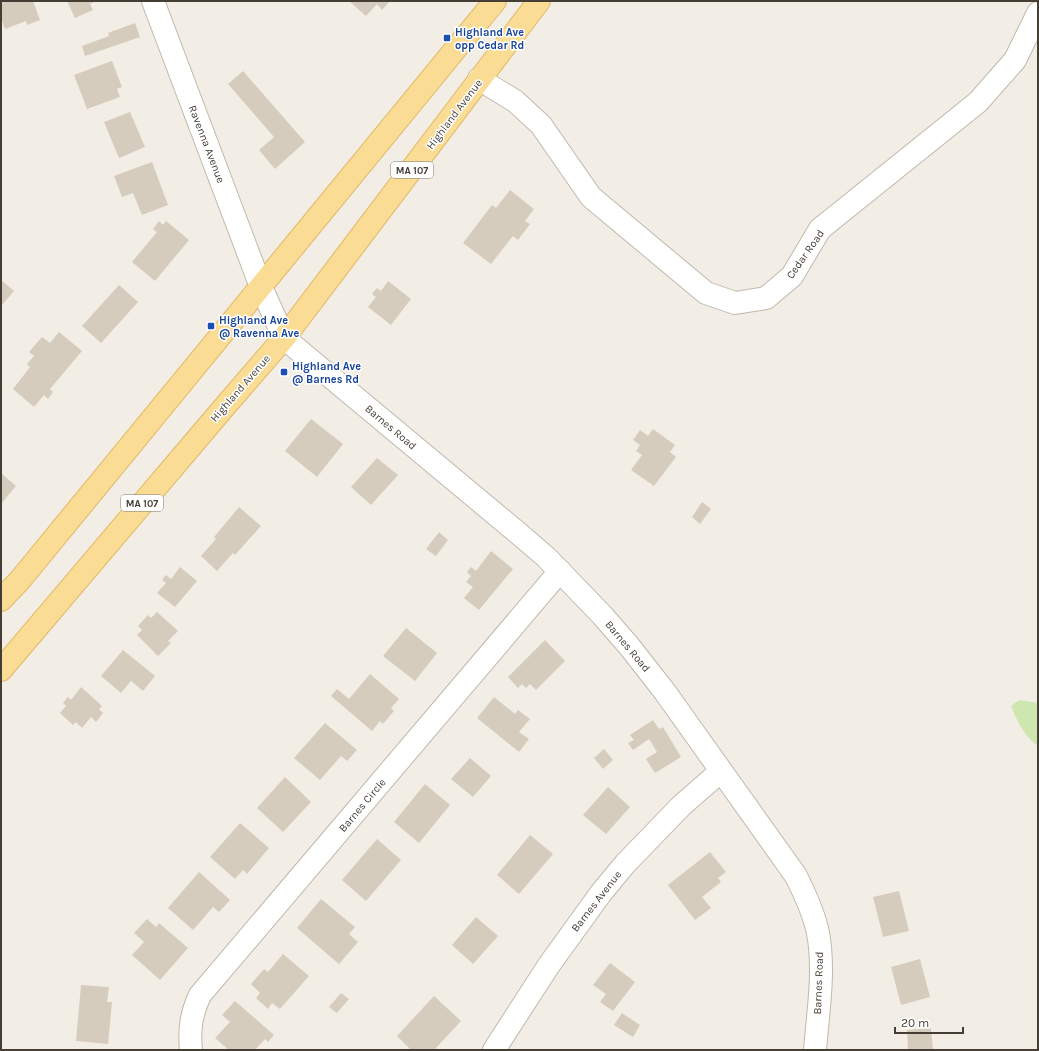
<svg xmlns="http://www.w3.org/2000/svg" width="1039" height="1051" font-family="Karla,sans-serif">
  <rect width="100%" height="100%" fill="#f2eee5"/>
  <path fill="#cee6af" d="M1019 700 1038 703V746C1024 736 1017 721 1011 706Z"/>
  <g fill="#d6ccbe">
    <polygon points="7,1 33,1 40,20 27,25 26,21 5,29 1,18 1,3"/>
    <polygon points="67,1 96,1 90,4 93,10 75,18"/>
    <polygon points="349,1 390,1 382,10 377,4 366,16"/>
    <polygon points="135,23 140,37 85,56 82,46 109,36 108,33"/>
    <polygon points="112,61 122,87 117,89 120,97 87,109 74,75"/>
    <polygon points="243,71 305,142 275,169 259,150 274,137 228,84"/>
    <polygon points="130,112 145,147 119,158 104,122"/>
    <polygon points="152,162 168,205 142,215 133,193 122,197 114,176"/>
    <polygon points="510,190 534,209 525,221 530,224 518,240 513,236 491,264 463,243 492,205 496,208"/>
    <polygon points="159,221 163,225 166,221 189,240 155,281 132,262 157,232 153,229"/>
    <polygon points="1,280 14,291 1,306"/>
    <polygon points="388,281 411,299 391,325 368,307 376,297 372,294 377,288 381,291"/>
    <polygon points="119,285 138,302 101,343 82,326"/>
    <polygon points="59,332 82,351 50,389 53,392 48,399 44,395 34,407 13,389 30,367 27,364 34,356 29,352 42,337 50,343"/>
    <polygon points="311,419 343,444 317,477 285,451"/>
    <polygon points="653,429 675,445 670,452 676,457 654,486 631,470 642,455 636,451 640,445 633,440 640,430 648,436"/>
    <polygon points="377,458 398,475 371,505 351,487"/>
    <polygon points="1,473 16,486 1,504"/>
    <polygon points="702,502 711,509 700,524 692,517"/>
    <polygon points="239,507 261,526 235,555 233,553 217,571 201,556 216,539 214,537"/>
    <polygon points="439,532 448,540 436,556 426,549"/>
    <polygon points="491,551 513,569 479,610 464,598 473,587 466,582 471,576 467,572 471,567 476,571"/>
    <polygon points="180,567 197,581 175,607 157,593 166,583 162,580 166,575 171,579"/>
    <polygon points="157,612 178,631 168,641 171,643 158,656 137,635 142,630 138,626 148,615 151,618"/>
    <polygon points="406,628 437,653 415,681 383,656"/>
    <polygon points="545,640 565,661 536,690 530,684 526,688 522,684 518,688 508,677"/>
    <polygon points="123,650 155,676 143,691 131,681 121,693 101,676"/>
    <polygon points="370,674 399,699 391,708 394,711 383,724 380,721 372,731 331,696 337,689 349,699"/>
    <polygon points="81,687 102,706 99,709 103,713 96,722 91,717 82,728 76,722 73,725 60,713 66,706 63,703 68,697 71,700"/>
    <polygon points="494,697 515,714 518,710 530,719 519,732 529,739 519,752 477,718"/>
    <polygon points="653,720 659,729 663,727 681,757 655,773 646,759 657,752 649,739 633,750 628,743 634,740 630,735"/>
    <polygon points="325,723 357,750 347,761 341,756 320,780 294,758"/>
    <polygon points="604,749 613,760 603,769 594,758"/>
    <polygon points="470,758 491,776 473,797 451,779"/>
    <polygon points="285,777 311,802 283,832 257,808"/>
    <polygon points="425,784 450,805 419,843 394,822"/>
    <polygon points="608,787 630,807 606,834 583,815"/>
    <polygon points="240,823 269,848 247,874 243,870 235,879 210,857"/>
    <polygon points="530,835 553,854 519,894 497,875"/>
    <polygon points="377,839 401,860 366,901 342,880"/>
    <polygon points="710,852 726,872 718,878 721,882 702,897 711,908 695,920 668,885"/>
    <polygon points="199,872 230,900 219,912 213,907 193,930 168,908"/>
    <polygon points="899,891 909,931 883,937 873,897"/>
    <polygon points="321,899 355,927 349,934 358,942 339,964 297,928"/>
    <polygon points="476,917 498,936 473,964 452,945"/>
    <polygon points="147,919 156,927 159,923 188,948 160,980 132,955 144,942 134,933"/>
    <polygon points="283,954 309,976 280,1009 272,1003 268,1009 256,998 260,993 251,984 264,969 268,972"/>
    <polygon points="920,959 930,997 901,1005 891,967"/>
    <polygon points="610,963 635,982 613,1011 600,1002 606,994 593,985"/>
    <polygon points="81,985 109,987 107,1002 112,1002 108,1044 76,1041"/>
    <polygon points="341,993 349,999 337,1013 329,1007"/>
    <polygon points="434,996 461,1021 434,1050 411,1050 397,1036"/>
    <polygon points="235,1001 274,1035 268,1042 265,1039 255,1050 229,1050 215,1038 230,1022 222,1015"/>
    <polygon points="622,1013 640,1025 633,1037 614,1025"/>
    <polygon points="931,1028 933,1050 908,1050 907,1030"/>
  </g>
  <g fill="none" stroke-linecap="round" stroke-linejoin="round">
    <g stroke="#c0b8ab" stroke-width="24">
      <g id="minor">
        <path d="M153 1 261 287 284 338 518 533 546 557 602 615 629 646 665 692 796 876C805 894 814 913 818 933 825 971 818 1012 815 1050"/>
        <polyline points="479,79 515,101 541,125 591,197 706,293 735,303 766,298 792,276 820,229 978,102 1015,60 1038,13"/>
        <path d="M191 1050C189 1030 191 1014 200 995L560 571"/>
        <polyline points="494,1050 549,965 601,893 625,864 681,806 721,771"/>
      </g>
    </g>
    <g stroke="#e0b866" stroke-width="24">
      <g id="major">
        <polyline points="1,600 20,580 495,1"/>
        <polyline points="1,670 226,405 284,338 539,1"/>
      </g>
    </g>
    <use href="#minor" stroke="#fff" stroke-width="22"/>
    <use href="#major" stroke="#fbdc95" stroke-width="22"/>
  </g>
  <g fill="#1a4fb4" stroke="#fff" stroke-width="1.5">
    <rect x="443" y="34" width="8" height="8" rx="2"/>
    <rect x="207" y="322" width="8" height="8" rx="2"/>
    <rect x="280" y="368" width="8" height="8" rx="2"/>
  </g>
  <g text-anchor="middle" stroke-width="3" stroke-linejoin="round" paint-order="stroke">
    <g fill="#fff" stroke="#7c7872" stroke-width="1">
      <rect x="391" y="162" width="42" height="16" rx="3"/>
      <rect x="121" y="495" width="42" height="16" rx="3"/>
    </g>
    <g font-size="10" font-weight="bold" fill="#443e35">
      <text x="412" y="174">MA 107</text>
      <text x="142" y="507">MA 107</text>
    </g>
    <g font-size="11" font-weight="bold" fill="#164399" stroke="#fff" text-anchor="start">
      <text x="455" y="36">Highland Ave<tspan x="455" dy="13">opp Cedar Rd</tspan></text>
      <text x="219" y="324">Highland Ave<tspan x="219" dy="13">@ Ravenna Ave</tspan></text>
      <text x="292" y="370">Highland Ave<tspan x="292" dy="13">@ Barnes Rd</tspan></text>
    </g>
    <g font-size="11" fill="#443e35" stroke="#fff">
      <text transform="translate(454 114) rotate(-53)" y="4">Highland Avenue</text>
      <text transform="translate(207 144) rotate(69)" y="4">Ravenna Avenue</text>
      <text transform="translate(805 254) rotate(-55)" y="4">Cedar Road</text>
      <text transform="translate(240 388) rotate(-49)" y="4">Highland Avenue</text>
      <text transform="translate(391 427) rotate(40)" y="4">Barnes Road</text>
      <text transform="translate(628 646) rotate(50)" y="4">Barnes Road</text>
      <text transform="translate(362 805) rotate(-50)" y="4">Barnes Circle</text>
      <text transform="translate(596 901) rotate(-52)" y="4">Barnes Avenue</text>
      <text transform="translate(818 983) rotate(-88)" y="4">Barnes Road</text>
    </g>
  </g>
  <rect width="1039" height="1051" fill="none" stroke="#443e35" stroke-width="4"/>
  <path d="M895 1027v6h68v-6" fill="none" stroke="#443e35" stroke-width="2"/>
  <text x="901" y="1027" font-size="12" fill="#443e35" stroke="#ffffff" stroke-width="3" paint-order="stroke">20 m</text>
</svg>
